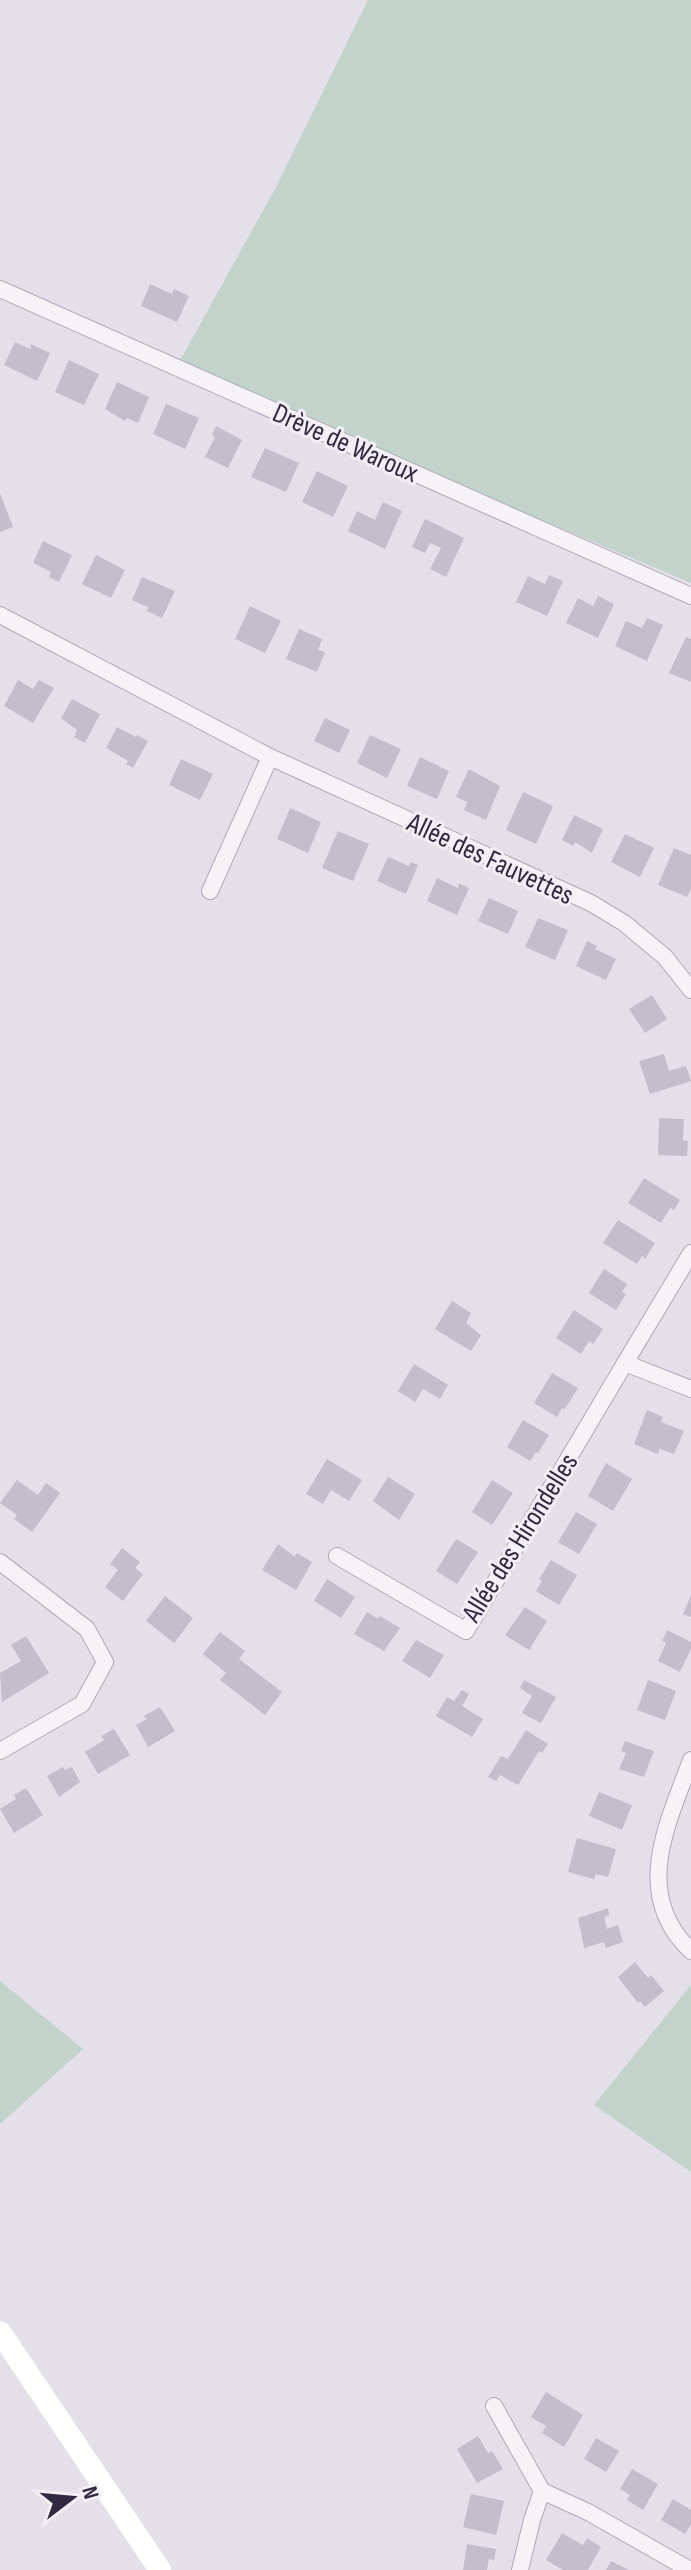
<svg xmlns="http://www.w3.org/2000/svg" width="691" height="2570" font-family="'Sofia Sans Condensed',sans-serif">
  <rect width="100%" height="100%" fill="#e4e0e9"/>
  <g fill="#c1d3cb">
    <polygon points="368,0 691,0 691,583 177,366 275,189"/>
    <polygon points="0,1981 83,2049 0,2124"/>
    <polygon points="691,1985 691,2172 594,2105"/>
  </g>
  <g fill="#c4bdcc">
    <polygon points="150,284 172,294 174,289 189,296 177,322 141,306"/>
    <polygon points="15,342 30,349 31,344 50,353 37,381 4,365"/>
    <polygon points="69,360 99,374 84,405 55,392"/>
    <polygon points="117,382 149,397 138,423 126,418 125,421 105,409"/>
    <polygon points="166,404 199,418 185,449 153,434"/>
    <polygon points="216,426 242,440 228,468 205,457 215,437 212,435"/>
    <polygon points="265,448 299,463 286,492 251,477"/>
    <polygon points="317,471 348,486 333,517 302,502"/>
    <polygon points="0,493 13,527 0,532"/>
    <polygon points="383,502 402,511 385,549 348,531 357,511 375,520"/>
    <polygon points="425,519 464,538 446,577 430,569 441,548 430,543 425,553 412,547"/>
    <polygon points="43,541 72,555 59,582 49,577 51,572 33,563"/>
    <polygon points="96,555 125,570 111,598 82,584"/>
    <polygon points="549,575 563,581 547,616 516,602 528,576 545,584"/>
    <polygon points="142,577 175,591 162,618 147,611 148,607 132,600"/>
    <polygon points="598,596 614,604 598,638 566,623 578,598 593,606"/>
    <polygon points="250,606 281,621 265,653 235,639"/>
    <polygon points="647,618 663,625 647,661 615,646 626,621 642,628"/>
    <polygon points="299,629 322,639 318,650 325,652 317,672 286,659"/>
    <polygon points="686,637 691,639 691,682 669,673"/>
    <polygon points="18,680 33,689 39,680 54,688 33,723 4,706"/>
    <polygon points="72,699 100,714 85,743 74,737 77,730 61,718"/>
    <polygon points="325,718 350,730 339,753 314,741"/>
    <polygon points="117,727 136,737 137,735 148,741 133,768 126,764 128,761 106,748"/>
    <polygon points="370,735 401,749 387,778 357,763"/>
    <polygon points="420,757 449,771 437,799 407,786"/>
    <polygon points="181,759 213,774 200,800 169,785"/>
    <polygon points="469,769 500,786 486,820 464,810 467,802 456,797"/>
    <polygon points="523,792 553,806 536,844 506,830"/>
    <polygon points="290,808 321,822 308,853 277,839"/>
    <polygon points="574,815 603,829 592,853 575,842 573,846 562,840"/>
    <polygon points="338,831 369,844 353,881 322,868"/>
    <polygon points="625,834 654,848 640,877 611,862"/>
    <polygon points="674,848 691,855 691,889 687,897 658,885"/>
    <polygon points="388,857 409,866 411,862 418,865 406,894 377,881"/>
    <polygon points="437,878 458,888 459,883 469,888 457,915 427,901"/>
    <polygon points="489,898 518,911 508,934 478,921"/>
    <polygon points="538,918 568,930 555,960 525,947"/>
    <polygon points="587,941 597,946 595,949 616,959 606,980 576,966"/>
    <polygon points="652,995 667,1019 645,1033 629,1009"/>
    <polygon points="664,1054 669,1071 686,1066 691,1081 650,1094 639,1061"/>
    <polygon points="659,1118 684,1119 683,1140 688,1141 687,1156 658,1155"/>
    <polygon points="644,1178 680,1200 674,1210 670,1208 661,1223 628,1203"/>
    <polygon points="618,1220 655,1243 645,1259 642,1256 637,1264 603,1243"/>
    <polygon points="604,1269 627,1284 622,1292 626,1294 616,1310 589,1293"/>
    <polygon points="452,1301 471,1313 466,1323 481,1335 471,1351 435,1329"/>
    <polygon points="574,1310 603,1329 593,1344 589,1341 581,1354 556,1338"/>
    <polygon points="414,1364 448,1385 440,1399 423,1389 415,1402 398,1391"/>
    <polygon points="552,1373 578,1388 565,1409 562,1408 557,1417 534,1403"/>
    <polygon points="647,1410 663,1417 661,1422 684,1431 674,1454 660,1449 658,1454 634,1444"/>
    <polygon points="523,1420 549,1435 538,1453 536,1452 530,1461 507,1447"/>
    <polygon points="327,1459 362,1480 349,1501 331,1490 323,1504 306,1494"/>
    <polygon points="606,1463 632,1479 613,1511 588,1496"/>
    <polygon points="388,1477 415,1494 399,1520 373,1501"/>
    <polygon points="17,1480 38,1495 46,1483 60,1493 32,1532 14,1519 17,1515 0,1503"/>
    <polygon points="492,1480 513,1493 492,1525 472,1512"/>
    <polygon points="576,1512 597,1524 579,1554 558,1542"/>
    <polygon points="456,1539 478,1552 457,1584 436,1571"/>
    <polygon points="278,1544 295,1557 297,1553 312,1562 296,1590 262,1570"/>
    <polygon points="122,1548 140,1562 135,1568 143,1574 123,1601 105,1587 118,1570 110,1564"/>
    <polygon points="551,1560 577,1575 559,1605 536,1591 542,1581 539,1579"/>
    <polygon points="327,1579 355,1597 341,1618 314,1601"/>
    <polygon points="691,1595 691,1617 683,1614"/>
    <polygon points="165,1596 193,1618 174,1643 146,1621"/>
    <polygon points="525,1607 547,1621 529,1650 505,1635"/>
    <polygon points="367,1612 378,1619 380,1616 400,1628 384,1651 354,1634"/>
    <polygon points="667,1630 691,1642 691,1649 680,1672 658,1661 666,1643 662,1641"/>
    <polygon points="220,1632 245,1651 239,1659 282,1692 265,1715 220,1680 226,1673 203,1654"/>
    <polygon points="26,1636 49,1673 2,1702 0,1673 21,1661 11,1645"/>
    <polygon points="416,1640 444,1655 430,1678 402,1661"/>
    <polygon points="524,1680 556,1697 541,1723 522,1713 532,1696 520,1688"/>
    <polygon points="648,1680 676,1691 665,1720 637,1710"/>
    <polygon points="462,1690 469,1694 462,1706 483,1719 472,1737 436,1716 447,1697 454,1701"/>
    <polygon points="160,1707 175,1731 148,1747 136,1725 147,1719 144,1716"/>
    <polygon points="114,1729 130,1755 98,1774 85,1752 104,1740 101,1736"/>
    <polygon points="526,1730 548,1744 542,1753 539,1751 518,1785 500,1775 496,1781 488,1777 501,1756 508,1759"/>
    <polygon points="625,1741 654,1751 644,1777 619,1769 626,1753 621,1751"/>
    <polygon points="63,1767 65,1770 72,1767 80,1782 59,1797 47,1776"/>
    <polygon points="26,1788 43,1815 14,1833 0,1809 16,1799 14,1795"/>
    <polygon points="599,1792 632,1805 622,1830 589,1816"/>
    <polygon points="577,1838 616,1849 608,1877 596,1874 594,1879 568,1872"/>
    <polygon points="608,1908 609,1915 604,1917 607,1929 618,1925 623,1942 606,1948 604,1942 584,1948 578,1918"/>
    <polygon points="635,1962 648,1978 651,1975 664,1991 645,2007 640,2001 638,2003 618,1977"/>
    <polygon points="546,2392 583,2415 564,2447 542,2433 546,2426 531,2417"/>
    <polygon points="478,2436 488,2453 492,2451 503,2469 477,2483 457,2449"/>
    <polygon points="596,2438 619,2451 606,2472 584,2459"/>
    <polygon points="632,2469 658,2484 643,2510 627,2500 630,2495 620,2489"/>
    <polygon points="471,2494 504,2501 496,2535 463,2527"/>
    <polygon points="673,2499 691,2510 691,2524 685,2534 661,2520"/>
    <polygon points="562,2533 583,2545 587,2538 601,2547 588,2570 563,2570 546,2560"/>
    <polygon points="467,2544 496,2549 494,2560 489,2559 487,2570 463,2570"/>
    <polygon points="611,2561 629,2570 606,2570"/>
  </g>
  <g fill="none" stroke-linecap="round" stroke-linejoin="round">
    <g stroke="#afa9b7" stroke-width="18">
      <g id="street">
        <polyline points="0,289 691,596"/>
        <polyline points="0,615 270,757 591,903 624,923 665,957 691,990"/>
        <polyline points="210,891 270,757"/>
        <polyline points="691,1253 625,1363 691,1389"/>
        <polyline points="337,1556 466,1631 625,1363"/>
        <polyline points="0,1562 87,1629 105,1662 82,1704 0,1751"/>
        <path d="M691 1760C668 1823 631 1894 691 1951"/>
        <polyline points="494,2406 542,2491 588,2512 690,2570"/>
        <polyline points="520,2570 532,2520 542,2491"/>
      </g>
    </g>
    <use href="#street" stroke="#f5f3f7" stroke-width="16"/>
    <polyline stroke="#fff" stroke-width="22" points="0,2332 160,2570"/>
  </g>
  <g text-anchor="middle" stroke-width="6" stroke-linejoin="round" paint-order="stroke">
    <g font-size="28" fill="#332841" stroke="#f2eff7">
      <text transform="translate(346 442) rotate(24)" y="10">Drève de Waroux</text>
      <text transform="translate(491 858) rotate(25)" y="10">Allée des Fauvettes</text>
      <text transform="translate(519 1537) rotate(-58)" y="10">Allée des Hirondelles</text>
    </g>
  </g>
  <g transform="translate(72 2498) rotate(74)" stroke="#f2eff7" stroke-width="6" paint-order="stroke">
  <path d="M0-6L14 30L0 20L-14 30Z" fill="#332841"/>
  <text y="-12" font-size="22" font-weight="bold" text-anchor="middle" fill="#332841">N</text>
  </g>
</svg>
